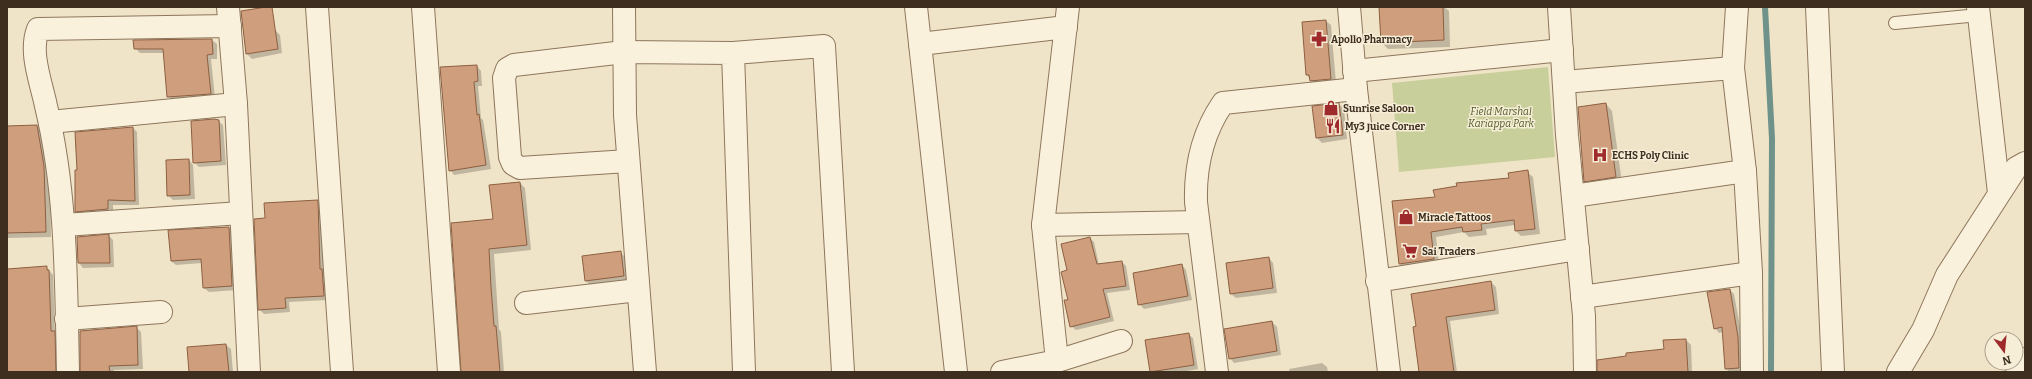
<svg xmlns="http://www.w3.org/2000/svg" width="2032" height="379" font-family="Bitter,serif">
  <rect width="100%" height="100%" fill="#f0e4c8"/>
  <polygon fill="#c9cf9b" points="1548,67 1555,157 1399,172 1392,83"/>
  <g fill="#0003">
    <polygon points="1387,7 1444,7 1449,11 1450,47 1388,49 1382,43"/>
    <polygon points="1326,21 1331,25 1336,83 1315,86 1307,75"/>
    <polygon points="244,30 275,30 280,35 282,53 252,59 247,54"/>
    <polygon points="212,40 217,44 217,59 211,59 215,98 173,101 168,96 164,53 140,53 135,48"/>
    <polygon points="477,66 481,71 482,86 478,86 481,118 483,120 491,169 454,175 450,170"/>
    <polygon points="1339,104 1344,109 1347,139 1322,143 1317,138 1313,107"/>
    <polygon points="1606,104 1612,111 1622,183 1591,188 1585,181"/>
    <polygon points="218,121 223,125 226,165 199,167 194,162"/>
    <polygon points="37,126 43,132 50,172 51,237 8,238 7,127"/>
    <polygon points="133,128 137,132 139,205 113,205 113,214 80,216 76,211"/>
    <polygon points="189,160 193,165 195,199 173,200 168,195"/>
    <polygon points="1527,172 1533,177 1540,234 1521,236 1516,231 1515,225 1486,229 1487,235 1469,237 1464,232 1436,237 1439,264 1405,269 1400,264 1436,198 1510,179"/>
    <polygon points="520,183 525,188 531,250 494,254 499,329 501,332 504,372 462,372 494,220"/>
    <polygon points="317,201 322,205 324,272 327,275 328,300 289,302 290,312 264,314 259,309 266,219"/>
    <polygon points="229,228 234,233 237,290 209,292 204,288 202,263 176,265 171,261 195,231"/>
    <polygon points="109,236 113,240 114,267 83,268 79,263"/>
    <polygon points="1090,238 1094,242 1099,265 1122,262 1126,266 1130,290 1107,293 1114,321 1076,330 1071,326 1068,271"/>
    <polygon points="620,252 625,257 628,281 590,285 586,281"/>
    <polygon points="1269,258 1273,263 1277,293 1236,298 1231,294"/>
    <polygon points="1182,265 1186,270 1192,300 1144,309 1139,304"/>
    <polygon points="46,267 53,275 55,333 59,337 60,372 7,372 7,270"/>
    <polygon points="1491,282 1496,287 1499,314 1450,321 1457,372 1420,372 1414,327"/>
    <polygon points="1730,290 1734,294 1743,343 1744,372 1730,372 1726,369 1723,332 1719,333 1715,328"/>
    <polygon points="1272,322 1277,327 1281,355 1234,363 1230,358"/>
    <polygon points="136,327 141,332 143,369 114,370 114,372 80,372"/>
    <polygon points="1188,334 1193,338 1198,369 1181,372 1152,372"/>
    <polygon points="1686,340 1691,345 1692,372 1604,372"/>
    <polygon points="226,345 231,349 233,372 190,372"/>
    <polygon points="1322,363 1327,367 1328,372 1290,372 1289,369"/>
  </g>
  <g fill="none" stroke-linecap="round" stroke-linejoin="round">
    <polyline stroke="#6f938a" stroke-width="6" points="1765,7 1772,139 1771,372"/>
  </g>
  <g fill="#cf9f7d" stroke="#8d5f41">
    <polygon points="266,7 272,7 278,49 246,54 241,11"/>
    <polygon points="1379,7 1443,7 1444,40 1381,43"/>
    <polygon points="1326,20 1331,79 1310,81 1309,75 1306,75 1302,22"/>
    <polygon points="212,39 213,54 207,55 211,94 167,97 163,49 134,49 133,40"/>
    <polygon points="477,65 478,81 474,82 477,115 479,114 486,165 449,171 440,67"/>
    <polygon points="1339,103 1343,135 1316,138 1312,106"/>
    <polygon points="1606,103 1616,177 1584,182 1578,107"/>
    <polygon points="214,119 219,120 221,161 193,163 191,121"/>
    <polygon points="37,125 44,166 46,232 7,233 7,126"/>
    <polygon points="133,127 135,201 108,200 108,209 75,212 75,170 77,170 75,132"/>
    <polygon points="189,159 190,195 167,196 166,160"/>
    <polygon points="1528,170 1535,229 1515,231 1514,220 1481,224 1482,230 1463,232 1462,227 1431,232 1434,259 1399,264 1392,201 1435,197 1433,190 1457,186 1456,183 1509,178 1508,173"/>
    <polygon points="520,182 527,245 489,249 491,287 494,326 496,326 500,372 461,372 451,223 493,219 489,185"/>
    <polygon points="318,200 320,269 322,269 324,296 285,298 286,308 258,310 254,219 265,218 264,203"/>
    <polygon points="229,227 232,286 203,288 201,259 171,261 168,230"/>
    <polygon points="109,234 110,263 78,263 77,237"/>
    <polygon points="1090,237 1097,264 1122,261 1126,286 1103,289 1110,317 1070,327 1064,300 1068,300 1061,272 1067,270 1061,244"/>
    <polygon points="621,251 624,276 585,281 582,256"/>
    <polygon points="1269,257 1273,288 1230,294 1226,263"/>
    <polygon points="1182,264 1188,296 1138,305 1133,273"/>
    <polygon points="47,266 47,270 49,270 51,331 55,331 56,372 7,372 7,269"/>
    <polygon points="1491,281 1495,310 1446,317 1454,372 1419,372 1413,327 1416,326 1411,294"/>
    <polygon points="1730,289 1738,337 1739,368 1725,369 1722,327 1714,329 1707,292"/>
    <polygon points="1272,321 1277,351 1229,359 1224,329"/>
    <polygon points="137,326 138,365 109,366 110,372 80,372 80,331"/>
    <polygon points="1189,333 1194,365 1150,372 1145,340"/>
    <polygon points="1686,339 1688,372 1597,372 1597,360 1626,356 1626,353 1664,349 1663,340"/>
    <polygon points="226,344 229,372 189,372 187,347"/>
  </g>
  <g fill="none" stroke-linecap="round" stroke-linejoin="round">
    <g stroke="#8d765c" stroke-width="14">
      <polyline id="service" points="1895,23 1979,15"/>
    </g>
    <g stroke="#8d765c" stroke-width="24">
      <g id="minor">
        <polyline points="228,7 236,104 249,372"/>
        <polyline points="317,7 342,372"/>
        <polyline points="423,7 449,372"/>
        <polyline points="624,7 625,115 645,372"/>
        <polyline points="916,7 956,372"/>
        <polyline points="1559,7 1567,135 1584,316 1585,372"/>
        <polyline points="1737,7 1733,68 1745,171 1751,273 1752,372"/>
        <polyline points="1817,7 1833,372"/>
        <polyline points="1978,7 1999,193"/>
        <polyline points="920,44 1066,27"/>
        <polyline points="733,53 824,46 843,372"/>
        <polyline points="1354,71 1562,50"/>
        <polyline points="1564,82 1733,68"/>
        <polyline points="50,122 236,104"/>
        <polyline points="628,161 520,168 513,164 510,157 504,78 507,69 514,65 624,52 733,53 744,372"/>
        <polyline points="1573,196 1745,171"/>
        <polyline points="64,225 241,213"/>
        <polyline points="1043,225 1198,222"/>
        <polyline points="1377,281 1578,249"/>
        <polyline points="1582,297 1751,273"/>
        <polyline points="526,303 638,290"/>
        <polyline points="66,319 161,312"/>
        <polyline points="1057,361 1121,341"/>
        <path d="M68 372C66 283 67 193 46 106 41 82 29 52 38 29L230 26"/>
        <polyline points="1002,372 1057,361 1043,225 1068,7"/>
        <path d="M1217 372 1196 202C1195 167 1203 132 1223 103L1356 89"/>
        <polyline points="1898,372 1923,330 1947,275 2016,168 2025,163"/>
        <polyline points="2017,372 2025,359"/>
      </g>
    </g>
    <g stroke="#8d765c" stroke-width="24">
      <polyline id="tertiary" points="1349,7 1356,89 1389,372"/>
    </g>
    <use href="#service" stroke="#faf1dc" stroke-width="12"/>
    <use href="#minor" stroke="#faf1dc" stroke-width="22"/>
    <use href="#tertiary" stroke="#faf1dc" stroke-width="22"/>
  </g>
  <defs>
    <g id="pharmacy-bare" transform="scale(1.2)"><path d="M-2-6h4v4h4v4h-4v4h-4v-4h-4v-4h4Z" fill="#9e2a2b" stroke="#f7eed8" stroke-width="2.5" paint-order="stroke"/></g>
    <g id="shop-bare" transform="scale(1.2)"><path d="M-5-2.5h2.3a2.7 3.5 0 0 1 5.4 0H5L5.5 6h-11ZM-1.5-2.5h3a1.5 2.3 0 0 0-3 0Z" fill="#9e2a2b" stroke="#f7eed8" stroke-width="2.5" paint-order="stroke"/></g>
    <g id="restaurant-bare" transform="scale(1.2)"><path d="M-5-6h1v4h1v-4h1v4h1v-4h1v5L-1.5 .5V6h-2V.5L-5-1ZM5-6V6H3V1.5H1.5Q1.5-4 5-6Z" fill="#9e2a2b" stroke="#f7eed8" stroke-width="2.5" paint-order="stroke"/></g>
    <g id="hospital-bare" transform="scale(1.2)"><path d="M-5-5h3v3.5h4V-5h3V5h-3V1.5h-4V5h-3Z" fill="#9e2a2b" stroke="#f7eed8" stroke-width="2.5" paint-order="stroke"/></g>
    <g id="supermarket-bare" transform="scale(1.2)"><path d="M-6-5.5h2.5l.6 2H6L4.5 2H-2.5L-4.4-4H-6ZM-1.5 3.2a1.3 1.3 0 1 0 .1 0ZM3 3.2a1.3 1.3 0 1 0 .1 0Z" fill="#9e2a2b" stroke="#f7eed8" stroke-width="2.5" paint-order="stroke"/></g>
  </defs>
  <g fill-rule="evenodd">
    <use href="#pharmacy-bare" x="1319" y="39"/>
    <use href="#shop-bare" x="1331" y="108"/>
    <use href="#restaurant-bare" x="1333" y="126"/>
    <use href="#hospital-bare" x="1600" y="155"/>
    <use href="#shop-bare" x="1406" y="217"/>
    <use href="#supermarket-bare" x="1410" y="251"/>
  </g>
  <g text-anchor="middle" stroke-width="3" stroke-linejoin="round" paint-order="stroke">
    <g font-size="10" font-weight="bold" fill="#3d2e20" stroke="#f7eed8" text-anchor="start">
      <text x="1331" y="43">Apollo Pharmacy</text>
      <text x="1343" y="112">Sunrise Saloon</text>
      <text x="1345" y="130">My3 Juice Corner</text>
      <text x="1612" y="159">ECHS Poly Clinic</text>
      <text x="1418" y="221">Miracle Tattoos</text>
      <text x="1422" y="255">Sai Traders</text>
    </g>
    <g font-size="10" font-style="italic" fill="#4d5a26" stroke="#f7eed8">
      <text x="1501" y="115">Field Marshal<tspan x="1501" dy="12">Kariappa Park</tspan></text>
    </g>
  </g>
  <rect width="2032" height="379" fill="none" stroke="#3d2e20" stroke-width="16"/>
  <g transform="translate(2004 351) rotate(164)"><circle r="19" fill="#f7eed8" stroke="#ada18e"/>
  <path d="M0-3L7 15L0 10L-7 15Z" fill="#9e2a2b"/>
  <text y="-6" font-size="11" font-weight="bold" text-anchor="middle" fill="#3d2e20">N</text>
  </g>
</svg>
